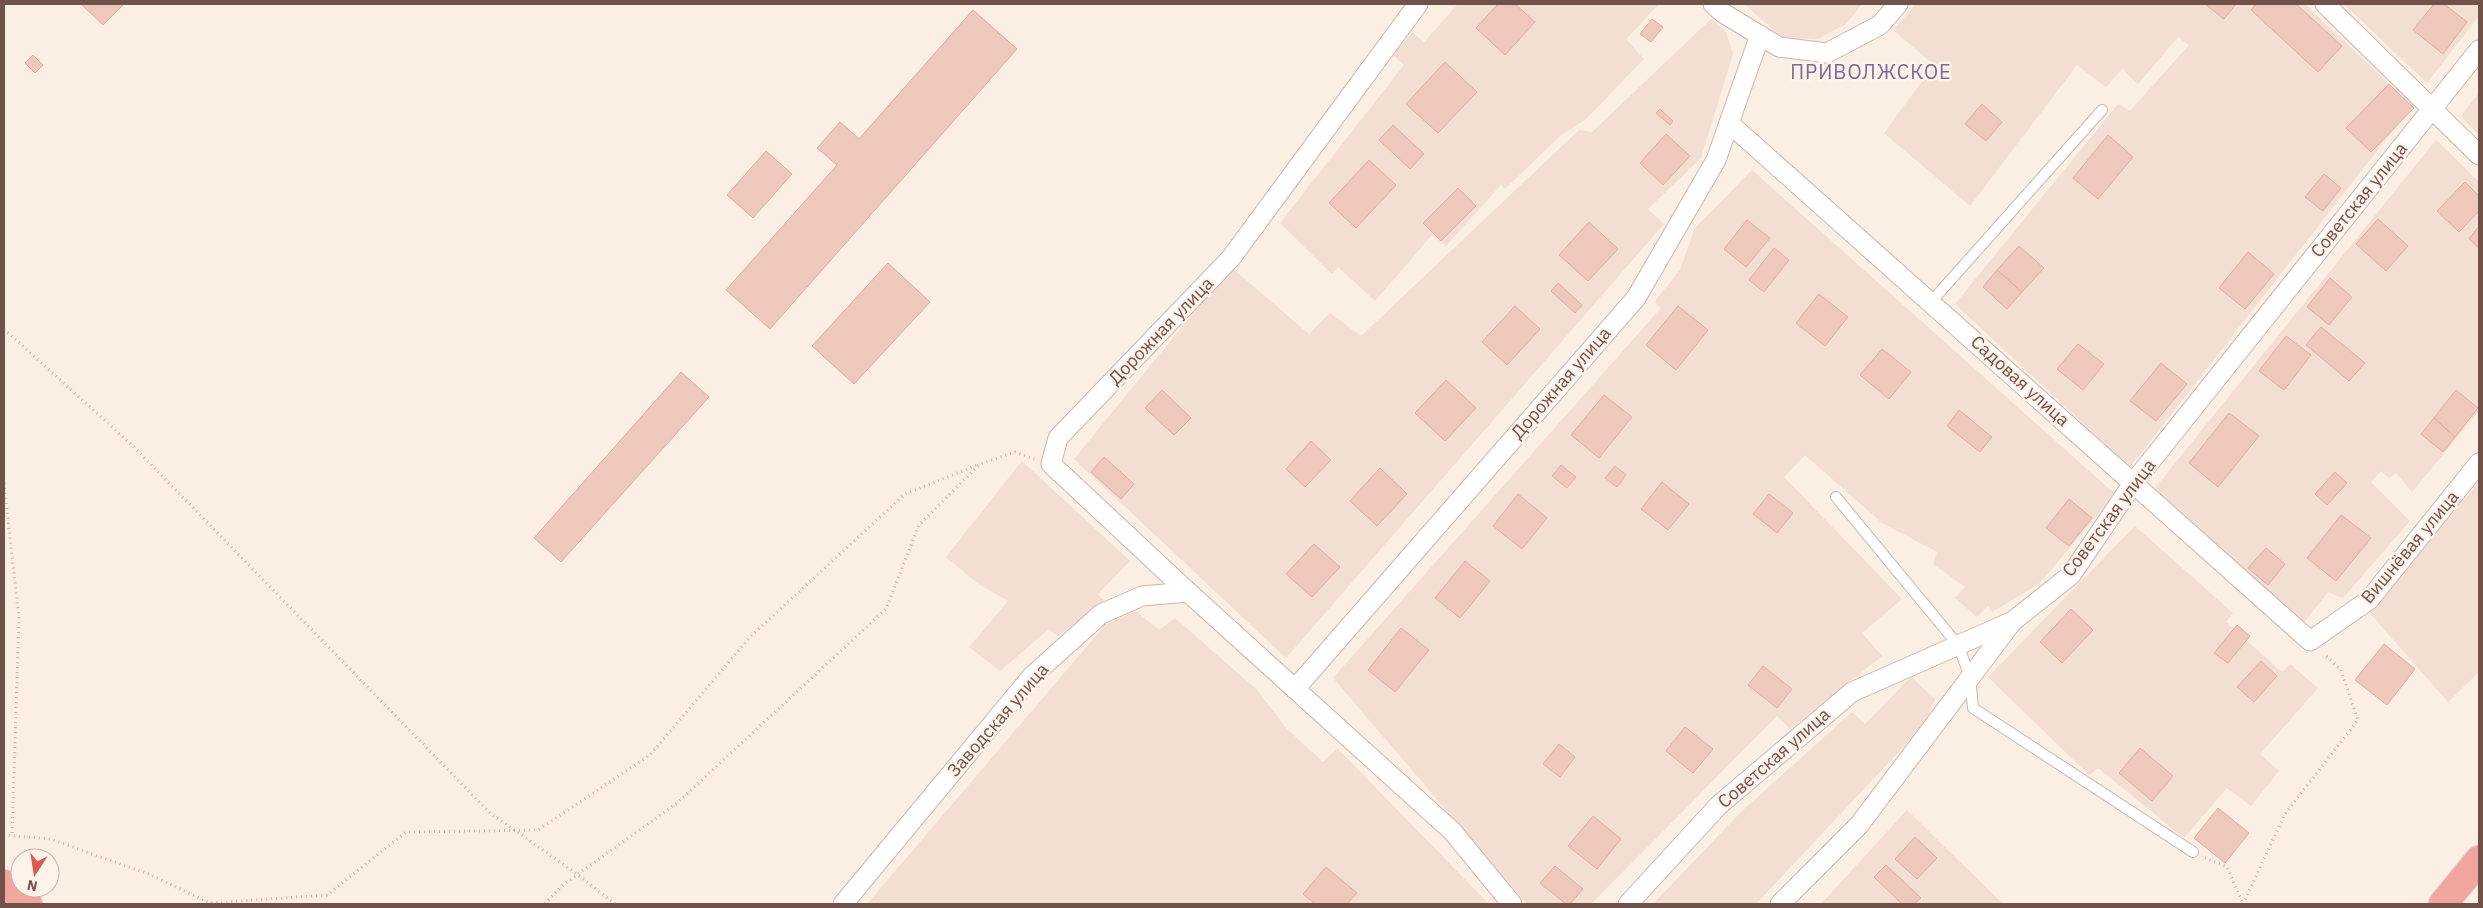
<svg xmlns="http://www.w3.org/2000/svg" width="2483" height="908" font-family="'IBM Plex Sans',sans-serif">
  <rect width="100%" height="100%" fill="#fbeee3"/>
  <g fill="#f2ded2">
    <polygon points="1458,4 1659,4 1626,39 1644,59 1585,120 1560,136 1505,189 1501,185 1446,246 1432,235 1375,301 1338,267 1332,274 1280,223 1404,65 1393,55 1412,32 1424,42"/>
    <polygon points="1744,4 1862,4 1846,24 1818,39 1782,37"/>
    <polygon points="1916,4 2305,4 2412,106 2130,467 1955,304 2118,104 2130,111 2189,45 2178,37 2138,84 2122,69 2106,87 2077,65 1970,206 1884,133 1934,65 1893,30"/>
    <polygon points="2344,4 2479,4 2479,16 2427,83"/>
    <polygon points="1711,19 1726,32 1733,54 1701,158 1648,209 1664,224 1286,658 1074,459 1231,267 1309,334 1330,313 1361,336 1579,130 1592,132"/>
    <polygon points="2479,93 2479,135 2461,116"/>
    <polygon points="2436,140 2479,182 2479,411 2412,492 2396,473 2389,478 2381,471 2371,482 2410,521 2343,598 2328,592 2303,624 2155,488"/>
    <polygon points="1752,170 2115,494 2040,583 1992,612 1988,606 1977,617 1955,598 1965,587 1933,564 1937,552 1882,523 1805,455 1784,477 1902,599 1862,633 1882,656 1790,729 1777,716 1591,904 1527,904 1333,678 1661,308 1654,302 1680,270 1695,228"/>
    <polygon points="1022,461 1130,561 1098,594 1105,602 1057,636 1049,629 1000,671 969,647 1008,601 980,585 946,557"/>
    <polygon points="2479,483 2479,672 2448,702 2368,611"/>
    <polygon points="2135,526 2233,613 2226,622 2282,672 2290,664 2318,688 2260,754 2279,771 2251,806 2227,788 2184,838 2098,768 2089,775 1988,677"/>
    <polygon points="1136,611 1159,630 1175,618 1256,689 1288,730 1323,762 1337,748 1489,904 867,904 1106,624"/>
    <polygon points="1911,677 1935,699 1923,726 1756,904 1653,904 1741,812 1852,712 1865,724"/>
    <polygon points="1907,810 2003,904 1821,904"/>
  </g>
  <g fill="#eec8bc" stroke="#e0ac9e">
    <polygon points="81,4 124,4 103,25"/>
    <polygon points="1498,4 1515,4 1535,22 1505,55 1476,28"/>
    <polygon points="2205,4 2236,4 2224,19"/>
    <polygon points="2256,4 2296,4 2342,46 2318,72 2251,10"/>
    <polygon points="2434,4 2444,4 2467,22 2443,54 2413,30"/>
    <polygon points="973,10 1017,49 770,329 726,290 837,165 817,148 840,122 859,139"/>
    <polygon points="1652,19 1663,27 1651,42 1640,34"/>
    <polygon points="33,55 43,65 35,73 25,63"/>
    <polygon points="1445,62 1477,92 1438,133 1406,104"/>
    <polygon points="2389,84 2414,108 2371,152 2346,128"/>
    <polygon points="1982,104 2002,122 1986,141 1965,124"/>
    <polygon points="1660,109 1673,121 1670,125 1656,113"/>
    <polygon points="1393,125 1424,154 1410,169 1379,140"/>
    <polygon points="1666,134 1690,156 1663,185 1640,163"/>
    <polygon points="2108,135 2133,157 2098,199 2073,178"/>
    <polygon points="766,151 792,174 753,218 727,195"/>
    <polygon points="1369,160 1396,185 1356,228 1329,203"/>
    <polygon points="2324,174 2341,188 2323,211 2305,197"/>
    <polygon points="2465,182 2479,196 2479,211 2459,232 2437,211"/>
    <polygon points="1458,188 1476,206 1441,241 1423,223"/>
    <polygon points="2378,219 2408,246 2386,271 2356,244"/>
    <polygon points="1747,220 1770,238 1746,267 1724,249"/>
    <polygon points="1589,222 1618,249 1588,281 1559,255"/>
    <polygon points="2479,226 2479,248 2469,239"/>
    <polygon points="2019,246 2044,268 2022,292 1997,270"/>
    <polygon points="1774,248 1789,260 1764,292 1749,280"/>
    <polygon points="2248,252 2274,274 2245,309 2219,288"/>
    <polygon points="888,263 930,302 854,384 812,346"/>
    <polygon points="1997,270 2022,292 2007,309 1983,287"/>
    <polygon points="2330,278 2352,297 2329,325 2307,307"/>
    <polygon points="1558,283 1582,305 1575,313 1551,291"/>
    <polygon points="1819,294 1848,317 1825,346 1796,323"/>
    <polygon points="1515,306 1540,329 1507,365 1482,342"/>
    <polygon points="1678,306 1708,330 1676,370 1646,345"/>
    <polygon points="2321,327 2365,363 2349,381 2306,345"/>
    <polygon points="2286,336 2311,355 2284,390 2259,371"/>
    <polygon points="2078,344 2104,364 2083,390 2057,369"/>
    <polygon points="1882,349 1911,372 1889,399 1860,375"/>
    <polygon points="2161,363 2187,384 2156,421 2130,401"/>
    <polygon points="681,372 709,397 561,562 534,538"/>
    <polygon points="1446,380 1476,408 1445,441 1415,413"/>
    <polygon points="1162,390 1191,418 1174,435 1145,408"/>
    <polygon points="2456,390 2478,408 2455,437 2434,418"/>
    <polygon points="1604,395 1632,417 1599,458 1571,435"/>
    <polygon points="1959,410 1992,437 1980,452 1947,426"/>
    <polygon points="2229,413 2259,436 2218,487 2189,463"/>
    <polygon points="2434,418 2455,437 2443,452 2421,434"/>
    <polygon points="1311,441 1331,460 1305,487 1286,469"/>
    <polygon points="1104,457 1134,484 1121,499 1091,472"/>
    <polygon points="1561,465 1576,477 1567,488 1552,476"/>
    <polygon points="1615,466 1626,475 1617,487 1605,478"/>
    <polygon points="1380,468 1407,494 1377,526 1350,501"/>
    <polygon points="2335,472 2347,483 2327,505 2315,494"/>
    <polygon points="1662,482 1689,504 1668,530 1641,509"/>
    <polygon points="1518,494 1547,518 1522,549 1493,526"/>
    <polygon points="1769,494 1793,513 1777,533 1753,514"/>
    <polygon points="2069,499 2092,518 2069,546 2046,528"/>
    <polygon points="2341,515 2371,538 2336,581 2307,558"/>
    <polygon points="1314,544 1340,567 1312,597 1286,574"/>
    <polygon points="2266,548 2285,564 2268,585 2248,568"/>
    <polygon points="1465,561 1490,581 1460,618 1435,598"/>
    <polygon points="2071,609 2093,630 2062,663 2040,642"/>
    <polygon points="2237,625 2250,636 2228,663 2214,653"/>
    <polygon points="1401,628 1429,650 1395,692 1368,670"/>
    <polygon points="2384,644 2415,669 2387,705 2355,680"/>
    <polygon points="2261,661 2277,676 2254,702 2237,687"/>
    <polygon points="1763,666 1792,689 1777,708 1748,685"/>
    <polygon points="1685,727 1713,749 1693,773 1666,751"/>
    <polygon points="1559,744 1575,757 1560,777 1543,764"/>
    <polygon points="2140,748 2173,776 2152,801 2119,773"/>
    <polygon points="2218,808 2249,833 2225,863 2194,838"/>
    <polygon points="1593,816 1621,839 1597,869 1568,846"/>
    <polygon points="1915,837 1937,858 1917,879 1895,859"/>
    <polygon points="1886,865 1921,898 1914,904 1902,904 1874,877"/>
    <polygon points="1555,866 1583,889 1570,904 1566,904 1540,883"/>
    <polygon points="1326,867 1357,893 1347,904 1315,904 1303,894"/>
  </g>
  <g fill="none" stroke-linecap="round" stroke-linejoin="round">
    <g stroke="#cdb6ad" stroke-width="12">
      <g id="lane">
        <polyline points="1931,302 2102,110"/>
        <polyline points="1836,497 1958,645 1970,677 1973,708 2193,852"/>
      </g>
    </g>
    <g stroke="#cdb6ad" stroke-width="21">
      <g id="street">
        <polyline points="1418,4 1231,258 1058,438 1051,464 1188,592 1452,831 1512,904"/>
        <polyline points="1713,4 1723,13 1779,47 1827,53 1880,25 1898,4"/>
        <polyline points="2325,4 2479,155"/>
        <polyline points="1729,123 2310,641 2369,600 2479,463"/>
        <polyline points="1295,689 1636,298 1716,160 1760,35"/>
        <polyline points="843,904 1032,676 1101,614 1142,596 1188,592"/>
        <polyline points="1628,904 1719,805 1852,692 2013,621 2071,575 2134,482 2479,50"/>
        <polyline points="1780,904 1859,825 2012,622"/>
      </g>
    </g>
    <g stroke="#d7cfcd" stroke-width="30">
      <g id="highway">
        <polyline points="4,884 28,904"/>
        <polyline points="2443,904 2479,860"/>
      </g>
    </g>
    <g stroke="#d3aca0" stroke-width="3" stroke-dasharray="1 4" stroke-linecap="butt">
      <polyline points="4,329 133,446 490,813 577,874 615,904"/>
      <polyline points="4,483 19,619 12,836"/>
      <polyline points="4,835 50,839 146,873 210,903 327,895 406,832 538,830 650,755 751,636 905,494 980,464"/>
      <polyline points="2205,858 2227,867 2243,904"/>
      <polyline points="545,904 563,885 677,803 886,609 919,525 980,464 1015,452 1034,459"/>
      <polyline points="2243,904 2285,814 2358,720 2341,670 2324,654"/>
    </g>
    <use href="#lane" stroke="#fff" stroke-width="10"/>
    <use href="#street" stroke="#fff" stroke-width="19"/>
    <use href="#highway" stroke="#f1a69d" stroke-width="28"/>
  </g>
  <g text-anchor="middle" stroke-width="5" stroke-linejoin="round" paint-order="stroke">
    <g font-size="18" fill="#71524b" stroke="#fef2e9">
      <text transform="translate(2359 200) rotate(-51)" y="6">Советская улица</text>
      <text transform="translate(1161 331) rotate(-46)" y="6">Дорожная улица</text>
      <text transform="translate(2020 381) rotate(42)" y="6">Садовая улица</text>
      <text transform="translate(1561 383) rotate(-49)" y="6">Дорожная улица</text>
      <text transform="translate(2109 518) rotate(-53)" y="6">Советская улица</text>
      <text transform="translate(2410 547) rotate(-50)" y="6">Вишнёвая улица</text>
      <text transform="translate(998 720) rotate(-49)" y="6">Заводская улица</text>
      <text transform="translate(1774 758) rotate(-41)" y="6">Советская улица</text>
    </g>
    <g font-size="20" letter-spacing="1" fill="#7d6794" stroke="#fef2e9">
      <text x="1871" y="79">ПРИВОЛЖСКОЕ</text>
    </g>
  </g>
  <rect width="2483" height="908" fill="none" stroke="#71524b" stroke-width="10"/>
  <g transform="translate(35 873) rotate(192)"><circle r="24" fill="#fef2e9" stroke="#c6b2aa"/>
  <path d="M0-4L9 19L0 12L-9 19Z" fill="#de584f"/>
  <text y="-8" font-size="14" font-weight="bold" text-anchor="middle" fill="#71524b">N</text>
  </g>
</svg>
